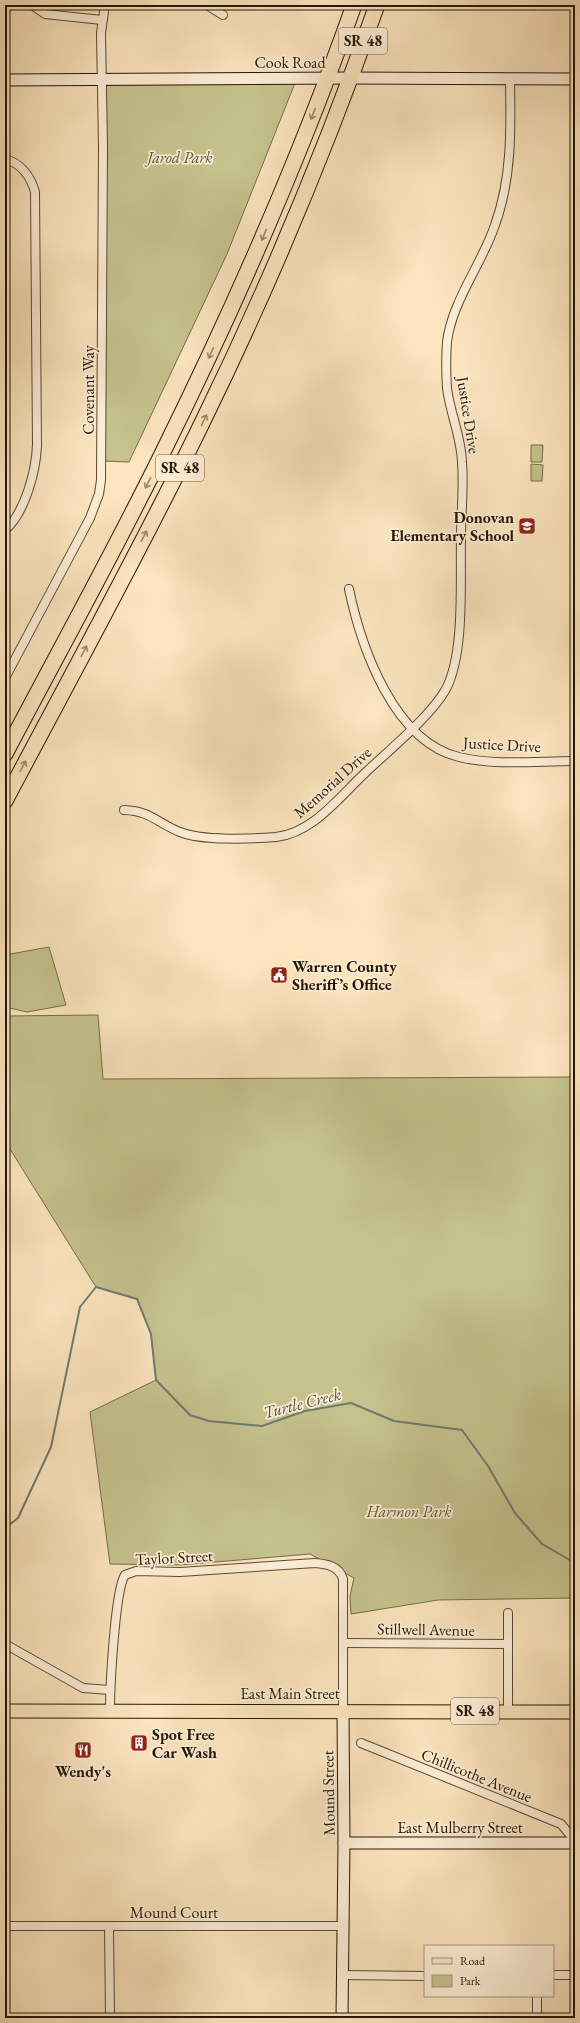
<svg xmlns="http://www.w3.org/2000/svg" width="580" height="2023" font-family="'EB Garamond',serif">
  <rect width="100%" height="100%" fill="#fbe4be"/>
  <filter id="stains"><feTurbulence type="fractalNoise" baseFrequency=".005" numOctaves="4"/><feColorMatrix values="0 0 0 0 .2 0 0 0 0 .09 0 0 0 0 .02 0 0 0 .5 -.17"/></filter>
  <radialGradient id="worn" r=".72"><stop offset=".6" stop-color="#630" stop-opacity="0"/><stop offset="1" stop-color="#630" stop-opacity=".3"/></radialGradient>
  <g fill="#c5c28d" stroke="#756c48">
    <polygon points="102,78 297,78 227,254 129,462 102,461"/>
    <polygon points="531,445 543,445 542,462 531,462"/>
    <polygon points="531,464 543,465 542,481 531,481"/>
    <polygon points="49,947 66,1005 27,1012 5,1007 5,955"/>
    <polygon points="98,1015 103,1079 575,1077 575,1598 438,1600 351,1614 350,1596 354,1578 310,1554 180,1565 110,1564 90,1412 156,1380 151,1335 137,1299 96,1287 5,1141 5,1016"/>
  </g>
  <g fill="none" stroke-linecap="round" stroke-linejoin="round">
    <polyline stroke="#707a71" stroke-width="2" points="5,1528 18,1518 51,1447 80,1307 96,1287 137,1299 151,1334 156,1380 190,1415 209,1421 262,1426 305,1411 351,1403 394,1421 462,1430 488,1466 515,1513 542,1544 575,1563"/>
    <g stroke="#5a4a32" stroke-width="10">
      <g id="street">
        <polyline points="32,5 45,14 102,20"/>
        <polyline points="207,5 223,15"/>
        <path d="M5 159C21 163 31 177 35 192L37 445C36 471 25 513 5 530"/>
        <path d="M349 589C361 647 394 742 459 757 496 766 537 761 575 761"/>
        <polyline points="5,678 90,518 99,494 101,480 103,147 101,33 105,5"/>
        <path d="M124 810C151 811 157 823 180 832 202 841 251 839 276 837 313 833 339 797 365 773 388 751 431 716 446 689 465 653 460 580 461 538 461 513 464 487 462 462 461 436 450 413 447 388 446 373 446 356 447 342 452 301 482 264 495 225 512 178 511 129 510 79"/>
        <polyline points="508,1613 508,1711"/>
        <polyline points="343,1643 508,1644"/>
        <polyline points="5,1644 83,1688 110,1690"/>
        <path d="M110 1710C110 1687 115 1589 125 1575L136 1571 180 1572 315 1563C327 1564 339 1566 343 1579V1711"/>
        <polyline points="361,1743 561,1824 571,1836 573,1843"/>
        <polyline points="5,1926 343,1926"/>
        <polyline points="109,1926 110,2018"/>
        <polyline points="342,1975 425,1976"/>
        <polyline points="553,1975 575,1975"/>
        <polyline points="537,2018 537,1996"/>
      </g>
    </g>
    <g stroke="#251604" stroke-width="13">
      <g id="secondary">
        <polyline points="5,80 350,78 575,79"/>
        <polyline points="344,1843 575,1843"/>
        <polyline points="342,2018 344,1843 343,1711"/>
      </g>
    </g>
    <g stroke="#251604" stroke-width="15">
      <polyline id="primary" points="5,1711 575,1712"/>
    </g>
    <g stroke="#251604" stroke-width="17">
      <g id="highway">
        <path d="M5 754C58 653 113 554 163 452 235 306 300 158 354 5"/>
        <path d="M5 801C72 674 141 549 203 421 269 286 327 146 377 5"/>
      </g>
    </g>
    <use href="#street" stroke="#fcedd5" stroke-width="8"/>
    <use href="#secondary" stroke="#fcedd5" stroke-width="11"/>
    <use href="#primary" stroke="#fbe4be" stroke-width="13"/>
    <use href="#highway" stroke="#fbe4be" stroke-width="15"/>
  </g>
  <defs><path id="oneway-shaft" d="M-6 0H5M1.5-3L5.5 0L1.5 3" fill="none" stroke-width="1.6" stroke-linecap="round" stroke-linejoin="round"/></defs>
  <g stroke="#9b876a">
    <use href="#oneway-shaft" transform="translate(313 114) rotate(112)"/>
    <use href="#oneway-shaft" transform="translate(264 235) rotate(113)"/>
    <use href="#oneway-shaft" transform="translate(211 353) rotate(115)"/>
    <use href="#oneway-shaft" transform="translate(204 420) rotate(-64)"/>
    <use href="#oneway-shaft" transform="translate(148 483) rotate(117)"/>
    <use href="#oneway-shaft" transform="translate(144 536) rotate(-62)"/>
    <use href="#oneway-shaft" transform="translate(84 651) rotate(-62)"/>
    <use href="#oneway-shaft" transform="translate(23 766) rotate(-62)"/>
  </g>
  <defs>
    <g id="school-square" transform="scale(0.9)"><rect x="-9" y="-9" width="18" height="18" rx="4" fill="#8f2418" stroke="#fcedd5"/><path d="M0-5L7-2L0 1L-7-2ZM-4 1L0 2.5L4 1V4Q0 6-4 4Z" fill="#fff"/></g>
    <g id="civic-square" transform="scale(0.9)"><rect x="-9" y="-9" width="18" height="18" rx="4" fill="#8f2418" stroke="#fcedd5"/><path d="M-.6-6.5H3V-4.5H.6V-3L4-1V1h2V6H-6V1h2V-1L-.6-3ZM-1.2 2.5V6h2.4V2.5Z" fill="#fff"/></g>
    <g id="building-square" transform="scale(0.9)"><rect x="-9" y="-9" width="18" height="18" rx="4" fill="#8f2418" stroke="#fcedd5"/><path d="M-4-6H4V6H1V3H-1V6H-4ZM-2.5-4.3h1.7v1.8h-1.7ZM.8-4.3h1.7v1.8H.8ZM-2.5-1h1.7V.8h-1.7ZM.8-1h1.7V.8H.8Z" fill="#fff"/></g>
    <g id="restaurant-square" transform="scale(0.9)"><rect x="-9" y="-9" width="18" height="18" rx="4" fill="#8f2418" stroke="#fcedd5"/><path d="M-5-6h1v4h1v-4h1v4h1v-4h1v5L-1.5 .5V6h-2V.5L-5-1ZM5-6V6H3V1.5H1.5Q1.5-4 5-6Z" fill="#fff"/></g>
  </defs>
  <g fill-rule="evenodd">
    <use href="#school-square" x="527" y="526"/>
    <use href="#civic-square" x="279" y="975"/>
    <use href="#building-square" x="139" y="1743"/>
    <use href="#restaurant-square" x="83" y="1750"/>
  </g>
  <g text-anchor="middle" stroke-width="3.5" stroke-linejoin="round" paint-order="stroke">
    <g fill="#fcedd5" stroke="#665643" stroke-width="1">
      <rect x="339" y="28" width="48" height="26" rx="3"/>
      <rect x="156" y="455" width="48" height="26" rx="3"/>
      <rect x="451" y="1698" width="48" height="26" rx="3"/>
    </g>
    <g font-size="15" font-weight="bold" fill="#251604">
      <text x="363" y="46">SR 48</text>
      <text x="180" y="473">SR 48</text>
      <text x="475" y="1716">SR 48</text>
    </g>
    <g font-size="16" fill="#251604" stroke="#fcedd5">
      <text x="290" y="68">Cook Road</text>
      <text transform="translate(88 390) rotate(-90)" y="6">Covenant Way</text>
      <text transform="translate(469 415) rotate(81)" y="6">Justice Drive</text>
      <text transform="translate(502 744) rotate(3)" y="6">Justice Drive</text>
      <text transform="translate(332 782) rotate(-42)" y="6">Memorial Drive</text>
      <text transform="translate(174 1557) rotate(-3)" y="6">Taylor Street</text>
      <text transform="translate(426 1629) rotate(1)" y="6">Stillwell Avenue</text>
      <text x="290" y="1699">East Main Street</text>
      <text transform="translate(477 1775) rotate(22)" y="6">Chillicothe Avenue</text>
      <text transform="translate(328 1793) rotate(-91)" y="6">Mound Street</text>
      <text x="460" y="1833">East Mulberry Street</text>
      <text x="174" y="1918">Mound Court</text>
    </g>
    <g font-size="16" font-style="italic" fill="#5d5234" stroke="#fcedd5">
      <text x="180" y="163">Jarod Park</text>
      <text x="409" y="1517">Harmon Park</text>
    </g>
    <g font-size="16" font-weight="bold" fill="#251604" stroke="#fcedd5" text-anchor="start">
      <text x="514" y="523" text-anchor="end">Donovan<tspan x="514" dy="18">Elementary School</tspan></text>
      <text x="292" y="972">Warren County<tspan x="292" dy="18">Sheriff’s Office</tspan></text>
      <text x="152" y="1740">Spot Free<tspan x="152" dy="18">Car Wash</tspan></text>
      <text x="83" y="1777" text-anchor="middle">Wendy's</text>
    </g>
    <g font-size="17" font-style="italic" fill="#515044" stroke="#fcedd5">
      <text transform="translate(302 1403) rotate(-14)" y="6">Turtle Creek</text>
    </g>
  </g>
  <rect width="580" height="2023" fill="none" stroke="#fbe4be" stroke-width="20"/>
  <rect x="6" y="6" width="568" height="2011" fill="none" stroke="#251604" stroke-width="2"/>
  <rect x="10" y="10" width="560" height="2003" fill="none" stroke="#251604"/>
  <rect x="424" y="1945" width="130" height="52" fill="#fcedd5" stroke="#a69781"/>
  <rect x="432" y="1958" width="20" height="6" fill="#fbe4be" stroke="#a69781"/>
  <text x="460" y="1965" font-size="12" fill="#251604">Road</text>
  <rect x="432" y="1975" width="20" height="12" fill="#c5c28d" stroke="#a69781"/>
  <text x="460" y="1985" font-size="12" fill="#251604">Park</text>
  <rect width="100%" height="100%" filter="url(#stains)"/>
  <rect width="100%" height="100%" fill="url(#worn)"/>
</svg>
